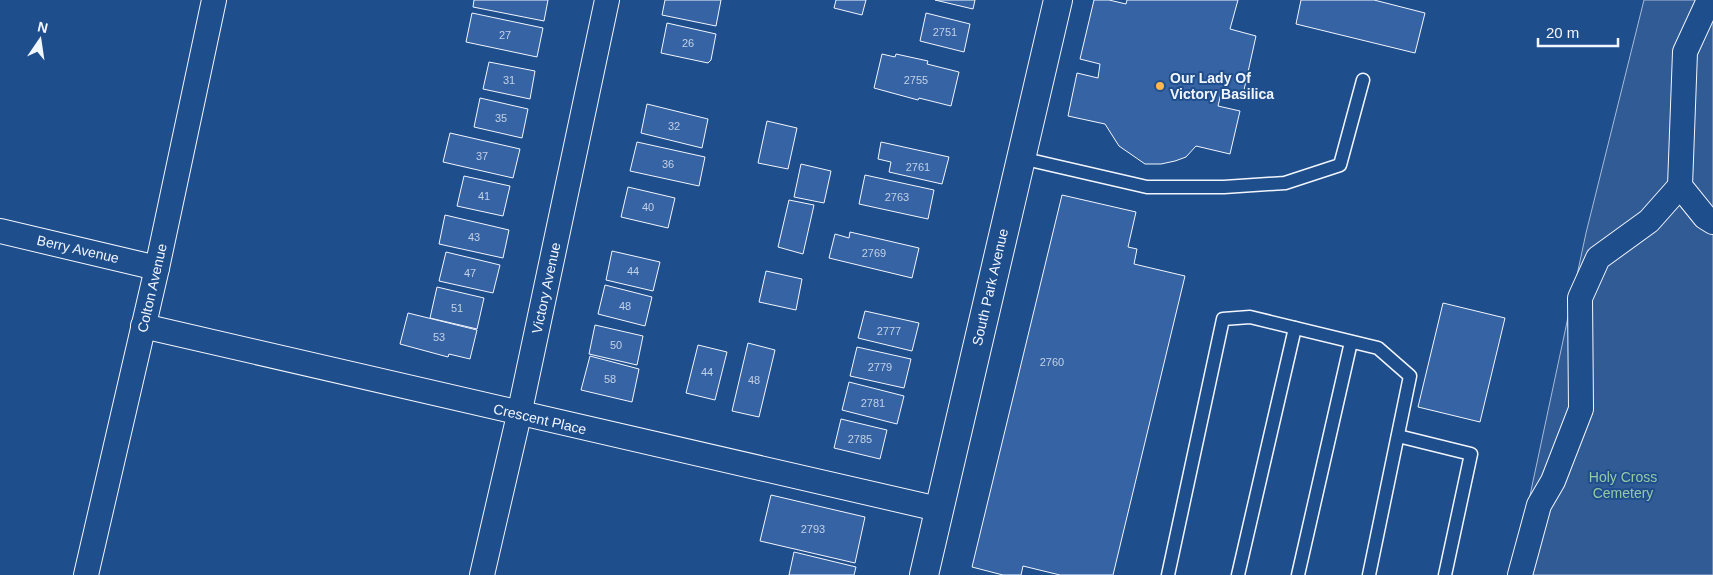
<svg xmlns="http://www.w3.org/2000/svg" width="1713" height="575" font-family="Arial,sans-serif">
  <rect width="100%" height="100%" fill="#1f4e8c"/>
  <polygon fill="#305b95" stroke="#a8bbd7" points="1644,0 1713,0 1713,575 1513,575 1586,233"/>
  <g fill="#3563a3" stroke="#f2f6ff">
    <polygon points="474,0 548,0 544,21 473,7"/>
    <polygon points="665,0 721,0 716,26 662,15"/>
    <polygon points="836,0 866,0 862,15 834,8"/>
    <polygon points="935,0 975,0 973,9"/>
    <polygon points="1094,0 1109,0 1126,4 1127,0 1238,0 1230,29 1256,36 1242,99 1221,93 1218,106 1240,111 1230,154 1196,146 1186,157 1175,161 1161,164 1145,164 1119,146 1105,124 1068,116 1077,73 1098,78 1100,64 1080,59"/>
    <polygon points="1301,0 1374,0 1425,13 1415,53 1296,24"/>
    <polygon points="472,13 543,28 537,57 466,42"/>
    <polygon points="926,13 970,24 964,52 920,41"/>
    <polygon points="667,23 716,34 711,60 708,63 661,53"/>
    <polygon points="882,54 895,57 896,54 928,61 927,64 959,72 951,106 919,98 918,100 874,88"/>
    <polygon points="489,62 535,71 530,99 483,89"/>
    <polygon points="480,98 528,109 522,138 474,127"/>
    <polygon points="647,104 708,119 702,148 641,133"/>
    <polygon points="767,121 797,128 788,169 758,163"/>
    <polygon points="450,133 520,149 513,178 443,162"/>
    <polygon points="637,142 705,157 699,186 630,171"/>
    <polygon points="881,142 949,157 942,184 889,172 891,162 878,159"/>
    <polygon points="801,164 831,171 824,203 794,197"/>
    <polygon points="865,175 934,190 928,219 859,204"/>
    <polygon points="464,176 510,186 503,216 457,206"/>
    <polygon points="628,187 675,198 668,228 621,217"/>
    <polygon points="1062,195 1136,212 1128,247 1137,249 1134,264 1185,276 1113,575 1060,575 1023,566 1021,575 1003,575 972,567"/>
    <polygon points="789,200 814,205 803,254 778,247"/>
    <polygon points="445,215 509,230 503,258 439,244"/>
    <polygon points="850,232 919,248 912,278 829,258 835,234 849,238"/>
    <polygon points="612,251 660,262 653,291 606,280"/>
    <polygon points="446,252 500,265 493,293 439,281"/>
    <polygon points="766,271 802,279 796,310 759,302"/>
    <polygon points="605,285 652,297 645,326 598,314"/>
    <polygon points="437,287 484,298 477,329 430,318"/>
    <polygon points="1443,303 1505,318 1480,422 1418,407"/>
    <polygon points="865,311 919,323 912,351 858,338"/>
    <polygon points="408,313 477,330 470,359 449,354 448,357 400,344"/>
    <polygon points="595,325 643,336 637,365 589,354"/>
    <polygon points="748,343 775,350 759,417 732,411"/>
    <polygon points="698,345 727,352 715,400 686,393"/>
    <polygon points="857,347 911,359 904,388 850,376"/>
    <polygon points="590,356 639,369 632,402 581,390"/>
    <polygon points="849,382 904,396 897,424 842,410"/>
    <polygon points="841,419 887,430 880,459 834,448"/>
    <polygon points="771,495 865,517 855,563 760,541"/>
    <polygon points="794,552 856,567 854,575 789,575"/>
  </g>
  <g fill="none" stroke-linecap="round" stroke-linejoin="round">
    <g stroke="#f2f6ff" stroke-width="15">
      <g id="service">
        <polyline points="1021,158 1147,187 1224,187 1285,183 1340,165 1363,80"/>
        <polyline points="1398,436 1471,454 1445,575"/>
        <polyline points="1168,575 1223,319 1250,317 1378,348 1410,376 1369,575"/>
        <polyline points="1238,575 1295,328"/>
        <polyline points="1298,575 1351,342"/>
      </g>
    </g>
    <g stroke="#f2f6ff" stroke-width="26">
      <g id="minor">
        <polyline points="1709,0 1685,52 1680,186 1705,217 1713,222"/>
        <polyline points="0,231 157,268"/>
        <polyline points="143,326 938,509"/>
        <polyline points="86,575 157,268 214,0"/>
        <polyline points="482,575 519,415 607,0"/>
        <polyline points="1520,575 1539,505 1553,481 1581,409 1580,298 1598,258 1649,221 1680,186"/>
      </g>
    </g>
    <g stroke="#f2f6ff" stroke-width="30">
      <polyline id="primary" points="924,575 1058,0"/>
    </g>
    <use href="#service" stroke="#1f4e8c" stroke-width="12"/>
    <use href="#minor" stroke="#1f4e8c" stroke-width="24"/>
    <use href="#primary" stroke="#1f4e8c" stroke-width="28"/>
  </g>
  <circle fill="#ffb74d" stroke="#1f4e8c" stroke-width="2" cx="1160" cy="86" r="5"/>
  <g text-anchor="middle" stroke-width="4" stroke-linejoin="round" paint-order="stroke">
    <g font-size="11" fill="#c3d1e8">
      <text x="945" y="36">2751</text>
      <text x="505" y="39">27</text>
      <text x="688" y="47">26</text>
      <text x="509" y="84">31</text>
      <text x="916" y="84">2755</text>
      <text x="501" y="122">35</text>
      <text x="674" y="130">32</text>
      <text x="482" y="160">37</text>
      <text x="668" y="168">36</text>
      <text x="918" y="171">2761</text>
      <text x="484" y="200">41</text>
      <text x="897" y="201">2763</text>
      <text x="648" y="211">40</text>
      <text x="474" y="241">43</text>
      <text x="874" y="257">2769</text>
      <text x="633" y="275">44</text>
      <text x="470" y="277">47</text>
      <text x="625" y="310">48</text>
      <text x="457" y="312">51</text>
      <text x="889" y="335">2777</text>
      <text x="439" y="341">53</text>
      <text x="616" y="349">50</text>
      <text x="1052" y="366">2760</text>
      <text x="880" y="371">2779</text>
      <text x="707" y="376">44</text>
      <text x="610" y="383">58</text>
      <text x="754" y="384">48</text>
      <text x="873" y="407">2781</text>
      <text x="860" y="443">2785</text>
      <text x="813" y="533">2793</text>
    </g>
    <g font-size="14" font-weight="bold" fill="#f2f6ff" stroke="#1f4e8c" text-anchor="start">
      <text x="1170" y="83">Our Lady Of<tspan x="1170" dy="16">Victory Basilica</tspan></text>
    </g>
    <g font-size="14" fill="#f2f6ff" stroke="#1f4e8c">
      <text transform="translate(78 249) rotate(13)" y="5">Berry Avenue</text>
      <text transform="translate(990 287) rotate(-77)" y="5">South Park Avenue</text>
      <text transform="translate(152 288) rotate(-77)" y="5">Colton Avenue</text>
      <text transform="translate(546 288) rotate(-78)" y="5">Victory Avenue</text>
      <text transform="translate(540 419) rotate(13)" y="5">Crescent Place</text>
    </g>
    <g font-size="14" fill="#97c8a6" stroke="#1f4e8c">
      <text x="1623" y="482">Holy Cross<tspan x="1623" dy="16">Cemetery</tspan></text>
    </g>
  </g>
  <g transform="translate(40 40) rotate(13)" stroke="#1f4e8c" stroke-width="4" paint-order="stroke">
  <path d="M0-4L9 19L0 12L-9 19Z" fill="#f2f6ff"/>
  <text y="-8" font-size="14" font-weight="bold" text-anchor="middle" fill="#f2f6ff">N</text>
  </g>
  <path d="M1538 38v8h80v-8" fill="none" stroke="#f2f6ff" stroke-width="2.5"/>
  <text x="1546" y="38" font-size="15" fill="#f2f6ff" stroke="#1f4e8c" stroke-width="4" paint-order="stroke">20 m</text>
</svg>
